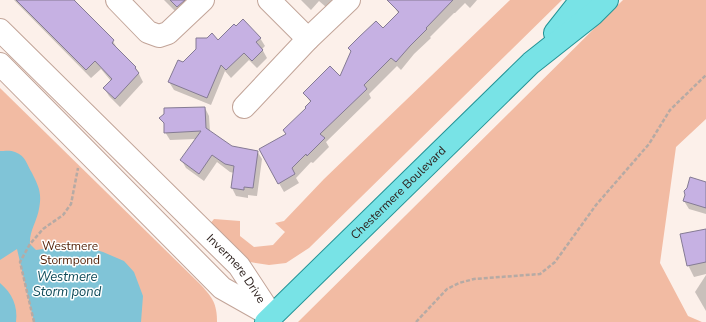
<svg xmlns="http://www.w3.org/2000/svg" width="706" height="322" font-family="'Nunito Sans',sans-serif">
  <rect width="100%" height="100%" fill="#fcf0ea"/>
  <g fill="#f2bba3">
    <polygon points="510,0 562,0 309,248 286,263 269,265 250,262 231,247 209,225 214,219 240,221 240,236 254,247 273,245 285,232 275,223 284,221 324,179"/>
    <polygon points="623,0 706,0 706,119 676,147 660,263 688,316 702,322 298,322"/>
    <path d="M0 88 200 284C212 297 217 303 217 322H0Z"/>
  </g>
  <g fill="#80c4d7">
    <path d="M0 151C4 151 11 150 15 152 26 156 27 165 32 173 39 187 42 193 39 209 37 221 29 232 30 244L36 250 64 246 86 247 103 252 124 261 134 272 143 296 141 322H34L17 249 0 260Z"/>
    <path d="M0 283C12 293 18 306 16 322H0Z"/>
  </g>
  <g fill="#0003">
    <polygon points="14,0 75,0 78,6 113,41 118,50 136,68 143,82 120,107 109,96 104,88 111,81 101,69 91,78"/>
    <polygon points="164,0 197,0 180,16"/>
    <polygon points="301,0 333,0 326,7 319,1 311,10"/>
    <polygon points="398,0 477,0 470,8 465,3 455,13 454,13 430,37 431,38 414,54 401,70 397,66 369,94 371,98 326,142 329,147 313,163 311,162 296,178 299,183 284,192 260,150 287,135 311,103 304,93 341,78 351,52 349,48 383,30 398,13 393,5"/>
    <polygon points="260,38 265,46 262,49 267,58 257,68 249,60 231,78 225,71 211,105 174,90 169,82 183,63 218,41"/>
    <polygon points="205,108 209,116 210,132 231,147 257,151 262,159 257,196 248,195 248,198 236,196 232,188 234,173 230,172 217,162 204,181 186,168 182,161 196,139 170,140 165,132 165,126 161,118"/>
    <polygon points="706,183 706,214 689,209 684,201"/>
    <polygon points="706,230 706,274 694,277 688,265"/>
    <polygon points="706,275 706,311 695,292"/>
  </g>
  <g fill="#c6b1e3" stroke="#857b94">
    <polygon points="16,0 74,0 114,40 112,43 136,67 135,68 139,73 115,99 103,88 112,79 95,61 86,70"/>
    <polygon points="170,0 185,0 177,7"/>
    <polygon points="387,0 453,0 426,28 427,29 410,46 396,62 391,58 364,85 367,89 320,134 325,138 307,156 306,154 292,168 295,174 278,184 259,149 286,134 283,130 306,108 305,107 311,101 303,93 330,66 340,76 351,51 348,48 359,37 376,21 383,28 399,12"/>
    <polygon points="243,19 261,38 256,42 263,50 252,61 244,53 226,70 221,65 207,98 168,82 178,60 183,62 196,49 196,38 207,38 212,33 218,40 234,24 236,26"/>
    <polygon points="205,107 206,128 232,146 258,151 253,188 244,187 244,190 231,188 234,166 225,164 212,155 199,174 180,160 201,131 164,133 164,123 159,118 164,114 164,108"/>
    <polygon points="690,177 706,182 706,208 683,201 685,195 684,191 687,188"/>
    <polygon points="706,229 706,262 687,266 680,234"/>
  </g>
  <g fill="none" stroke-linecap="round" stroke-linejoin="round">
    <g stroke="#c2a498" stroke-width="24">
      <g id="minor">
        <polyline points="117,0 148,32 159,36 168,33 203,0"/>
        <polyline points="269,0 308,39 349,0"/>
        <path id="s1" d="M0 30 239 266 272 316"/>
        <polyline points="0,64 222,288 268,314"/>
        <polyline points="244,107 308,39"/>
      </g>
    </g>
    <g stroke="#249396" stroke-width="24">
      <g id="major">
        <polyline points="555,33 581,0"/>
        <path id="s2" d="M266 322 531 63 593 14 607 0"/>
      </g>
    </g>
    <g stroke="#b6aaa4" stroke-width="2.5" stroke-dasharray="4 2" stroke-linecap="butt">
      <polyline points="34,322 20,262 30,244 43,229 63,215 71,204 78,168"/>
      <polyline points="416,322 447,289 459,283 474,279 540,274 555,262 596,205 649,144 670,110 706,75"/>
    </g>
    <use href="#minor" stroke="#fff" stroke-width="22"/>
    <use href="#major" stroke="#78e3e6" stroke-width="22"/>
  </g>
  <g text-anchor="middle" stroke-width="3" stroke-linejoin="round" paint-order="stroke">
    <g font-size="12" fill="#2e221e" stroke="#fff">
      <text dy="4" stroke="none"><textPath href="#s2" startOffset="185">Chestermere Boulevard</textPath></text>
      <text dy="4" stroke="none"><textPath href="#s1" startOffset="336">Invermere Drive</textPath></text>
    </g>
    <g font-size="12" fill="#511f05" stroke="#fff">
      <text x="70" y="250">Westmere<tspan x="70" dy="14">Stormpond</tspan></text>
    </g>
    <g font-size="13" font-style="italic" fill="#0f4b59" stroke="#fff">
      <text x="67" y="281">Westmere<tspan x="67" dy="15">Storm pond</tspan></text>
    </g>
  </g>
</svg>
